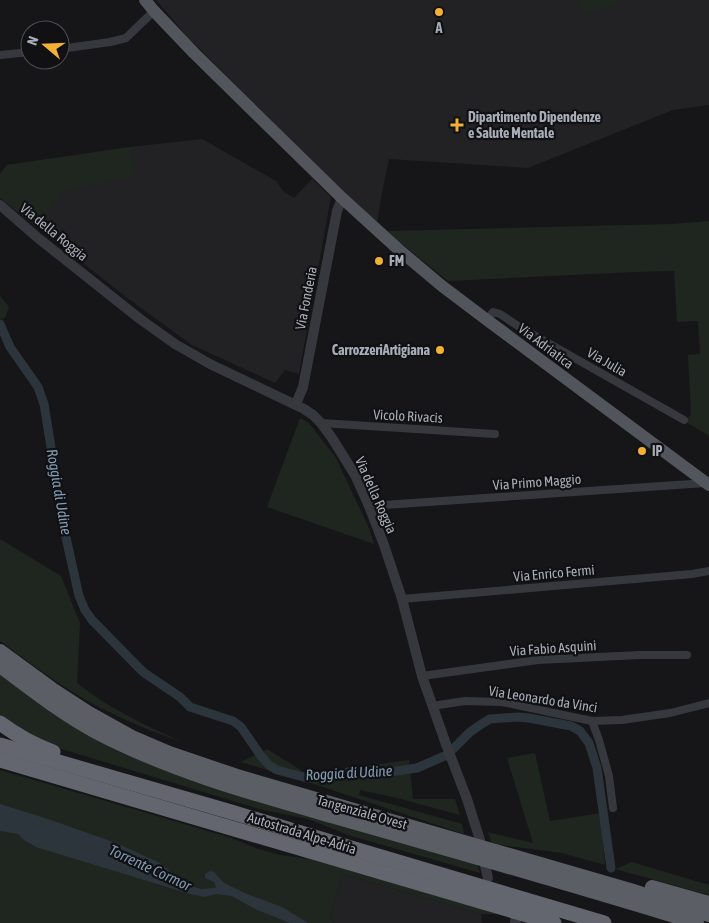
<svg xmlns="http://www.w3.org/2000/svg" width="709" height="923" font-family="'Asap Condensed',sans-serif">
  <rect width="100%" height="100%" fill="#161618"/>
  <g fill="#222225">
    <polygon points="156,0 709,0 709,105 673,110 528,168 389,159 382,193 377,222 331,180 186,35"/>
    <polygon points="202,139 276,181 284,192 294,198 312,179 331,197 299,374 285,370 275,383 192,345 126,297 0,198 0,174 7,165 130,147"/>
    <polygon points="342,874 481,914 482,923 334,923 330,918"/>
  </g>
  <g fill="#1e261f">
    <polygon points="580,0 616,0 618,5 585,15"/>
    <polygon points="130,147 135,176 61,192 38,228 0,198 0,174 7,165"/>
    <polygon points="709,221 709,436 686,422 691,414 688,355 700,354 698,321 677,322 674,271 635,272 448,281 386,231 671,224"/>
    <polygon points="0,296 9,307 5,318 0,319"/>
    <polygon points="300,418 309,423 336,458 369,528 374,544 267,507"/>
    <path d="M0 539 61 576 80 623 77 683C108 708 145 725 182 742 139 727 97 709 60 684 39 670 20 655 0 641Z"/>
    <polygon points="0,672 32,696 476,861 480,873 348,835 308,819 263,810 65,750 49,745 0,717"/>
    <polygon points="267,749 304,772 314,775 349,768 409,760 413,799 455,799 460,815 393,797 360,790 359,795 462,824 464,834 311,783 241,762"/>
    <polygon points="535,753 550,821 600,813 605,865 562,853 492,844 488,832 533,843 507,758"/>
    <polygon points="0,770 232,838 258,849 280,855 310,859 500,914 481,914 342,874 330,918 334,923 0,923"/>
    <polygon points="632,862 709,885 709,895 615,869"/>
  </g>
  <polygon fill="#2c353c" points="0,804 51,820 116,843 160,863 181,880 188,885 201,889 215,888 216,887 214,882 205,878 205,874 210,871 214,872 221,880 226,884 247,894 282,907 308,923 290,923 255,909 232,896 216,894 204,897 190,894 36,847 24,840 18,834 0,831"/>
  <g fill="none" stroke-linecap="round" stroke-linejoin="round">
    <polyline stroke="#2c353c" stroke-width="9" points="0,324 10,347 38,387 44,404 65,533 79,596 85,610 92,620 143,672 180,697 190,707 233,721 241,727 261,756 269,765 277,770 307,778 321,778 349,772 383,773 417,768 447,755 470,732 483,723 490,719 518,717 529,718 571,726 580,731 589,743 597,768 611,868"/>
    <g stroke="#37383d" stroke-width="8">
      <polyline points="60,49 110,42 126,38 154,11"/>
      <polyline points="0,55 30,52"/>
      <polyline points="487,320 493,312 500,314 518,326 684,420"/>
      <polyline points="321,423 495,434"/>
      <polyline points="369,506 706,483"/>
      <polyline points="402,599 692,574 709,571"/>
      <polyline points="422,676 538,660 640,655 687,655"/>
      <polyline points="432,706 465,701 502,702 592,721 622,720 670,713 709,703"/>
      <polyline points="592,721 599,740 609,776 613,808"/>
    </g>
    <g stroke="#37383d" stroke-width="10">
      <polyline points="0,205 38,238 140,319 175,344 210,364 304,409 313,415 321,423 332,438 355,475 369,506 384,545 402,599 422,676 447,747 467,799 480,840"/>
      <polyline points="296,404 303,387 337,211 342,198"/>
      <polyline points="485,866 488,878"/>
      <polyline points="515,921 516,923"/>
    </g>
    <polyline stroke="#53555c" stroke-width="12" points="145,0 154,11 194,53 342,198 398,249 442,286 487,320 709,485"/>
    <g stroke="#5b5e65" stroke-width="14">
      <polyline points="0,651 52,689 89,713 134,738 169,753 237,776 630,890 709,915"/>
      <path d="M0 666C31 689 62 714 96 732 180 776 273 799 363 825 475 857 586 889 697 923"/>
      <polyline points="652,887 709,903"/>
    </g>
    <g stroke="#63666e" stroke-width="15">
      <path d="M0 723C16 735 34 745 53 752"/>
      <polyline points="0,745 231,812 334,843 604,923"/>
      <polyline points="0,760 554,923"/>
    </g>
  </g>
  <g fill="#f2b134" stroke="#111113" stroke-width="2">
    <circle cx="439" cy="12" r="5"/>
    <path d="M454.5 117.5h5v5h5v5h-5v5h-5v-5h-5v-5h5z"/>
    <circle cx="379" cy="261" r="5"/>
    <circle cx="440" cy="350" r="5"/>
    <circle cx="642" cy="451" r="5"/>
  </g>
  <g text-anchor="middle" stroke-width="4.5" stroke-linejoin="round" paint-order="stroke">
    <g font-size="14" font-weight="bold" fill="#a8adb8" stroke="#111113" text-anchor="start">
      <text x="439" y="33" text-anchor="middle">A</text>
      <text x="468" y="122">Dipartimento Dipendenze<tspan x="468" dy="16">e Salute Mentale</tspan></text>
      <text x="389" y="266">FM</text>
      <text x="430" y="355" text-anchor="end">CarrozzeriArtigiana</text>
      <text x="652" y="456">IP</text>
    </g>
    <g font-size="14" fill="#a8adb8" stroke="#111113">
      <text transform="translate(54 232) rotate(39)" y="5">Via della Roggia</text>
      <text transform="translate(306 298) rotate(-79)" y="5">Via Fonderia</text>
      <text transform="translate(546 346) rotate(37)" y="5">Via Adriatica</text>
      <text transform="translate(607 362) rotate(30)" y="5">Via Julia</text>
      <text transform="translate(408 416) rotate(3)" y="5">Vicolo Rivacis</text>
      <text transform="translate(537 482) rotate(-4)" y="5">Via Primo Maggio</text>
      <text transform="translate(376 495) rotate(66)" y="5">Via della Roggia</text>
      <text transform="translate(554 573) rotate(-5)" y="5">Via Enrico Fermi</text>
      <text transform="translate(553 648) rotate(-4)" y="5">Via Fabio Asquini</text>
      <text transform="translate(543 699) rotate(9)" y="5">Via Leonardo da Vinci</text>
      <text transform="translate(362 812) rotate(16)" y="5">Tangenziale Ovest</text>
      <text transform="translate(302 833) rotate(17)" y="5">Autostrada Alpe-Adria</text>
    </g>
    <g font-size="15" font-style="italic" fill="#7f9bb3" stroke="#111113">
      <text transform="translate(59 492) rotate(80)" y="5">Roggia di Udine</text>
      <text transform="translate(349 773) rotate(-3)" y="5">Roggia di Udine</text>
      <text transform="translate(150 868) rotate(25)" y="5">Torrente Cormor</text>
    </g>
  </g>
  <g transform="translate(45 45) rotate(289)"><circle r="24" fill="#111113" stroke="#4d4f55"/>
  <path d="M0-4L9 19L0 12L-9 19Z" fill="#f2b134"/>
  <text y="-8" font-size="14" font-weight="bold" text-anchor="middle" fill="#a8adb8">N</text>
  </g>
</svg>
